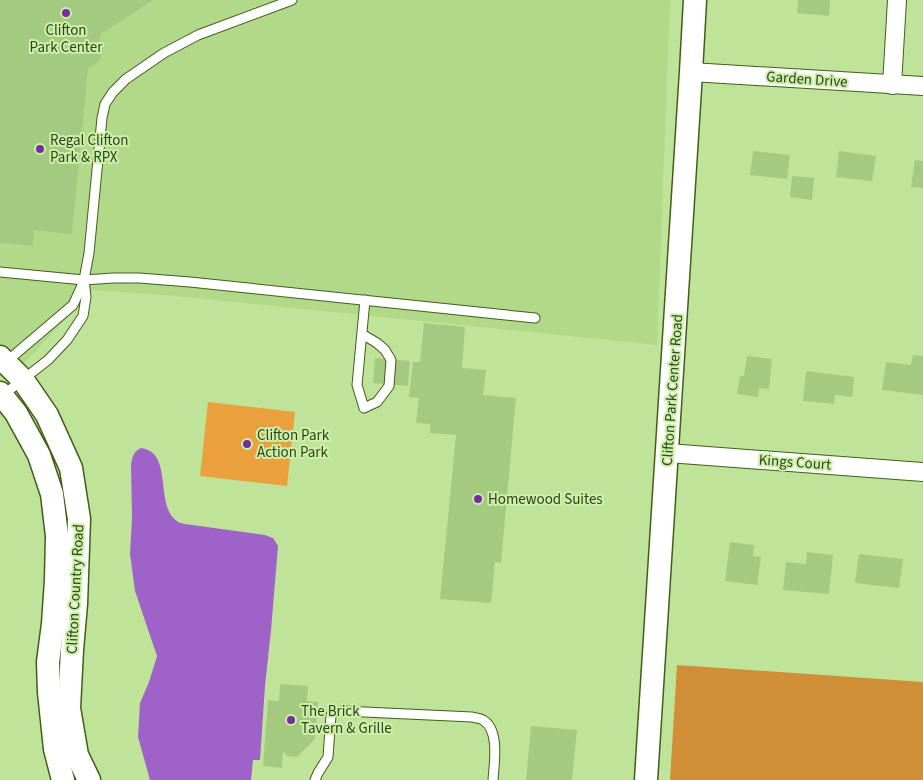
<svg xmlns="http://www.w3.org/2000/svg" width="923" height="780" font-family="'Source Sans 3',sans-serif">
  <rect width="100%" height="100%" fill="#bfe499"/>
  <polygon fill="#b1d989" points="0,0 670,0 657,345 176,296 93,290 20,368 0,352"/>
  <polygon fill="#eaa03c" points="208,402 295,412 287,486 200,476"/>
  <polygon fill="#d08e37" points="677,665 923,682 923,780 670,780"/>
  <path fill="#9f62c8" d="M141 448C174 452 154 506 177 521 179 523 182 523 185 524L265 535 273 538 278 546 271 630 265 686 260 760H253L251 780H150L138 737 140 703 149 682 157 656 135 591 130 554 132 518 131 466C132 457 133 452 141 448Z"/>
  <g fill="#a4c980">
    <polygon points="0,0 153,0 101,34 100,39 103,48 100,59 95,65 88,68 72,234 34,230 33,246 0,243"/>
    <polygon points="798,0 830,0 829,16 797,13"/>
    <polygon points="753,151 790,155 787,179 750,175"/>
    <polygon points="839,151 876,156 872,181 836,177"/>
    <polygon points="915,160 923,161 923,188 911,187"/>
    <polygon points="792,176 814,178 812,200 790,197"/>
    <polygon points="424,323 465,327 462,368 486,370 483,395 516,398 501,563 495,562 491,603 440,599 456,435 430,433 430,424 416,423 419,398 409,397 413,362 420,362"/>
    <polygon points="913,355 923,356 923,395 882,390 886,362 911,365"/>
    <polygon points="747,356 772,359 769,389 759,388 758,397 737,394 740,376 744,376"/>
    <polygon points="375,358 410,361 408,386 373,383"/>
    <polygon points="806,371 854,377 852,397 835,395 834,404 803,401"/>
    <polygon points="730,542 754,545 753,556 761,557 757,585 725,581"/>
    <polygon points="807,552 833,555 829,594 783,590 786,562 806,564"/>
    <polygon points="859,554 903,559 899,588 855,583"/>
    <polygon points="280,684 308,686 307,701 318,702 315,739 297,757 287,756 283,751 282,768 263,766 268,700 279,701"/>
    <polygon points="531,726 577,730 572,780 526,780"/>
  </g>
  <g fill="none" stroke-linecap="round" stroke-linejoin="round">
    <g stroke="#405f16" stroke-width="11">
      <g id="service">
        <polyline points="0,272 84,280 113,278 139,278 190,282 535,318"/>
        <polyline points="362,334 377,343 385,350 391,360 389,386 377,402 364,408 357,385 365,300"/>
        <polyline points="6,362 73,305 84,281"/>
        <polyline points="3,395 48,360 67,340 83,316 86,297 84,280 89,253 102,118 105,104 113,92 126,79 164,53 198,35 292,0"/>
        <path d="M315 780 318 773 328 757 331 715 336 712 343 711 472 717C475 718 480 718 483 720 500 730 494 764 493 780"/>
      </g>
    </g>
    <g stroke="#405f16" stroke-width="20">
      <g id="minor">
        <polyline points="691,72 923,86"/>
        <polyline points="892,85 897,0"/>
        <polyline points="668,453 923,472"/>
      </g>
    </g>
    <g stroke="#405f16" stroke-width="25">
      <g id="tertiary">
        <polyline points="0,357 23,380 47,415 71,468 79,519 76,604 72,650 69,708 77,755 89,780"/>
        <polyline points="0,393 16,413 39,455 52,494 57,536 56,580 53,624 48,662 49,692 55,749 63,780"/>
        <polyline points="646,780 691,72 695,0"/>
      </g>
    </g>
    <use href="#service" stroke="#fff" stroke-width="9"/>
    <use href="#minor" stroke="#fff" stroke-width="18"/>
    <use href="#tertiary" stroke="#fff" stroke-width="22"/>
  </g>
  <g fill="#762da0" stroke="#cbf1a6" stroke-width="2">
    <circle cx="66" cy="13" r="5"/>
    <circle cx="40" cy="149" r="5"/>
    <circle cx="247" cy="444" r="5"/>
    <circle cx="478" cy="499" r="5"/>
    <circle cx="291" cy="720" r="5"/>
  </g>
  <g text-anchor="middle" stroke-width="4" stroke-linejoin="round" paint-order="stroke">
    <g font-size="15" fill="#314021" stroke="#cbf1a6" text-anchor="start">
      <text x="66" y="35" text-anchor="middle">Clifton<tspan x="66" dy="17">Park Center</tspan></text>
      <text x="50" y="145">Regal Clifton<tspan x="50" dy="17">Park &amp; RPX</tspan></text>
      <text x="257" y="440">Clifton Park<tspan x="257" dy="17">Action Park</tspan></text>
      <text x="488" y="504">Homewood Suites</text>
      <text x="301" y="716">The Brick<tspan x="301" dy="17">Tavern &amp; Grille</tspan></text>
    </g>
    <g font-size="15" fill="#314021" stroke="#cbf1a6">
      <text transform="translate(807 79) rotate(4)" y="5">Garden Drive</text>
      <text transform="translate(672 390) rotate(-86)" y="5">Clifton Park Center Road</text>
      <text transform="translate(795 462) rotate(4)" y="5">Kings Court</text>
      <text transform="translate(75 589) rotate(-87)" y="5">Clifton Country Road</text>
    </g>
  </g>
</svg>
